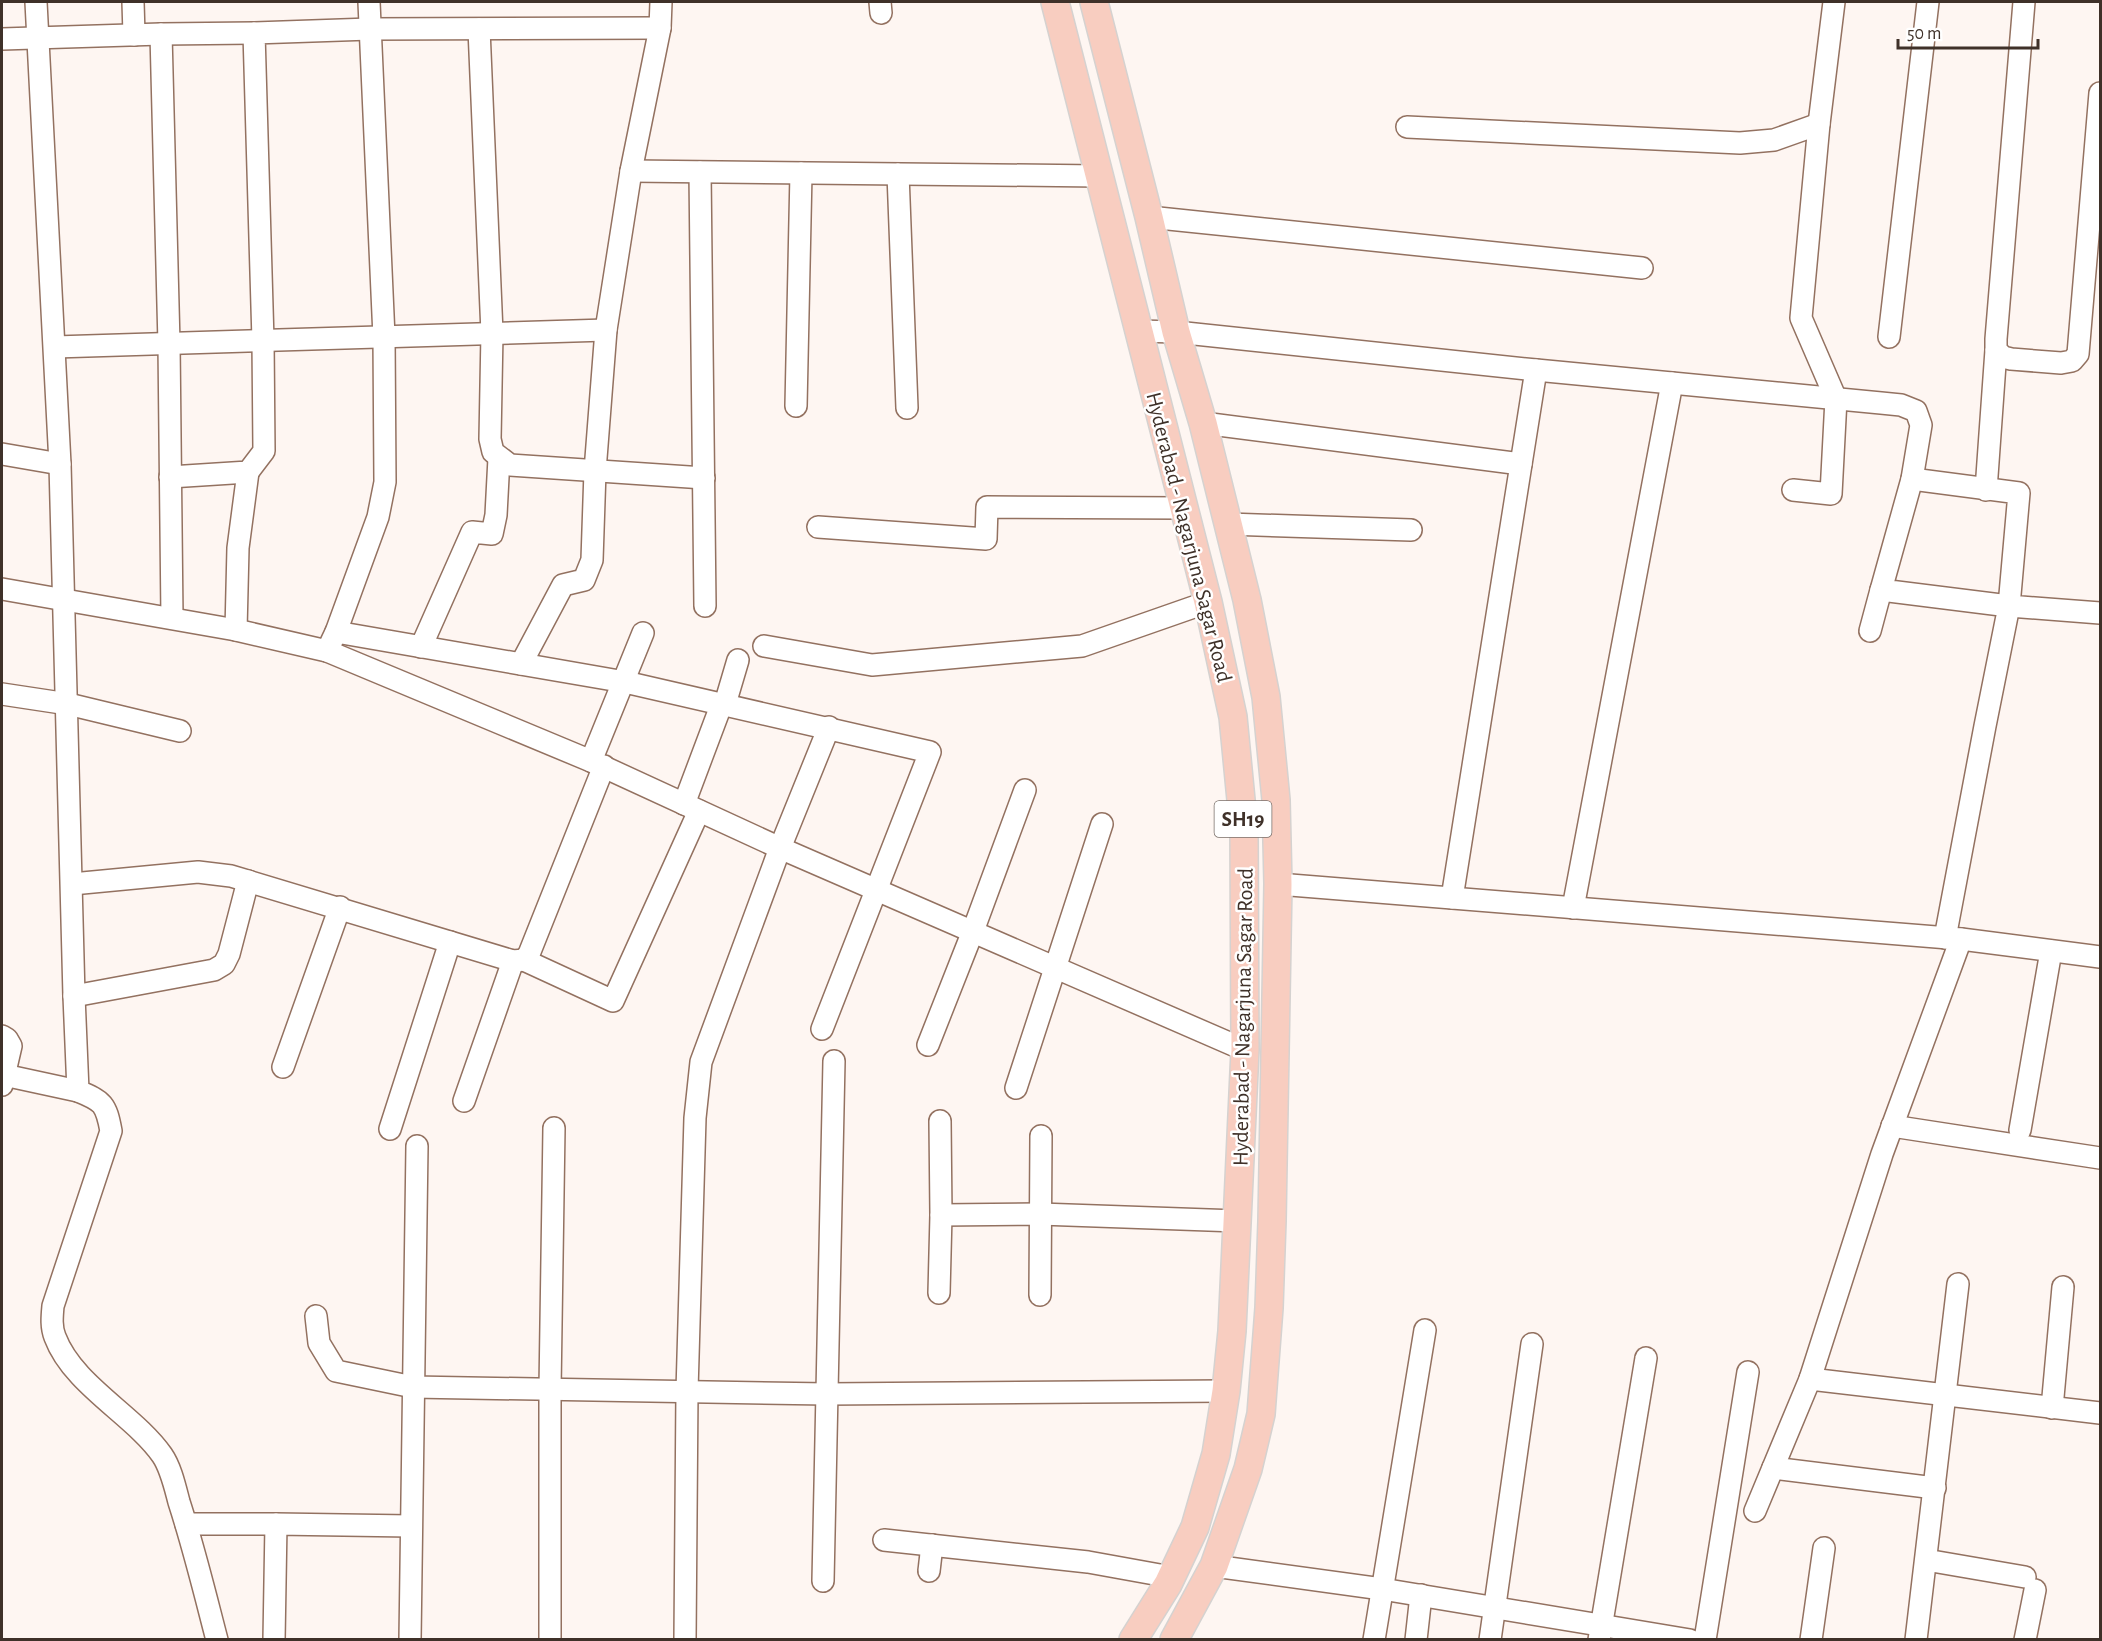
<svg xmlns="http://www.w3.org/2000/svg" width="2102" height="1641" font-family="'Alegreya Sans',sans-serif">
  <rect width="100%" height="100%" fill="#fef6f2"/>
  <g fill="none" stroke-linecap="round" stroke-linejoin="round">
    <g stroke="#937160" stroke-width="24">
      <g id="minor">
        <path d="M36 2 60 464 74 996 78 1091C103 1101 106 1104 111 1131L53 1306C52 1317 51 1327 55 1337 73 1385 134 1415 162 1455 171 1468 175 1487 179 1502 194 1548 205 1594 217 1640"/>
        <polyline points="133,2 134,35"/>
        <polyline points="369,2 384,337 385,482 378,517 336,632 327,651 591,761 780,848 1245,1050"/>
        <polyline points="880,2 881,13"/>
        <polyline points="2024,2 1996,339 1996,350 2003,357 2011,359 2061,363 2072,361 2078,354 2100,93"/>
        <polyline points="479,29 492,333 490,439 493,452 510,465 704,478"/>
        <polyline points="161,34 169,344 172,618"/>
        <polyline points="2,39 161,34 254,33"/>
        <polyline points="1407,127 1740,143 1774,140 1819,124"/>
        <polyline points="631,171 1100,176"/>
        <polyline points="700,172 705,606"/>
        <polyline points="898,174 907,408"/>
        <polyline points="1149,217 1642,268"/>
        <polyline points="1139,331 1176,332 1536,370 1881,403 1901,405 1916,411 1921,425 1912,479 1881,590 2009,606 1985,726 1945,938"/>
        <polyline points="1889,337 1928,2"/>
        <polyline points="55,347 606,330"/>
        <polyline points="796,406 801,173"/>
        <polyline points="1203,423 1521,464"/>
        <polyline points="2,454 60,464"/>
        <polyline points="170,477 248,472 264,451 263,341 254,33 370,29 660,28"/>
        <polyline points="1912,479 2019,493 2009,606 2100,613"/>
        <polyline points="1793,490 1831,494 1836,399 1801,318 1819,124 1834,2"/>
        <polyline points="1986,490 1996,350"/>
        <polyline points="1228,524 1411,530"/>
        <polyline points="818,527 986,539 987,507 1183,508"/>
        <polyline points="2,589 236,630 327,651"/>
        <polyline points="236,630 238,548 248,472"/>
        <polyline points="1870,631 1881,590"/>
        <polyline points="336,632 625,682 930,752 822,1029"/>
        <polyline points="764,646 872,665 1082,646 1208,602"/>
        <polyline points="421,647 472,532 492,534 496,515 499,458"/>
        <polyline points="521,664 563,585 584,580 592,560 595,471 606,330 631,171 660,28 661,2"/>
        <polyline points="2,694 68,704 180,731"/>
        <polyline points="725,704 738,660"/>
        <polyline points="591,761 643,633"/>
        <polyline points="684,804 722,703"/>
        <polyline points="72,884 198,872 231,876 513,961 524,960 529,954 604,766"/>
        <polyline points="1278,884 1961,939 2100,957"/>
        <polyline points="1452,898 1536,370"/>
        <polyline points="1573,908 1672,383"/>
        <polyline points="524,960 613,1001 699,811"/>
        <polyline points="74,996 214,970 224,964 229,954 248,881"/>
        <polyline points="2,1036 7,1039 11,1046 2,1085"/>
        <polyline points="928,1045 973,931 1025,790"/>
        <polyline points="283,1067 340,907"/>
        <polyline points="4,1075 78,1091"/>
        <polyline points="1016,1088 1102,824"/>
        <polyline points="464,1101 513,961"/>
        <polyline points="1892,1126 2100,1158"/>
        <polyline points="390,1129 450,942"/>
        <polyline points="2020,1130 2051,951"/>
        <polyline points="941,1215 1040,1214 1237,1221"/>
        <polyline points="939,1293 941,1215 940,1121"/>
        <polyline points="1040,1295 1041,1136"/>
        <polyline points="316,1316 319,1343 336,1371 413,1387 827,1394 1226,1391"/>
        <polyline points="1810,1379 2100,1413"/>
        <polyline points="2052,1408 2063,1287"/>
        <polyline points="1773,1468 1935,1488"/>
        <polyline points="1755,1511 1810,1379 1882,1154 1961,939"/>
        <polyline points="186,1524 276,1524"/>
        <polyline points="884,1540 1088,1562 1171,1577"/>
        <polyline points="1926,1560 2025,1577"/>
        <polyline points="1214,1566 1382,1589 1690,1640"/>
        <polyline points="929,1571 932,1545"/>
        <polyline points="823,1581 834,1061"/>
        <polyline points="274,1640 276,1524 411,1526"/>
        <polyline points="410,1640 417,1146"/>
        <polyline points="550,1640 550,1389 554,1128"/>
        <polyline points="685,1640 687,1391 695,1118 701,1062 780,848 829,727"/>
        <polyline points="1374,1640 1425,1330"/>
        <polyline points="1416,1640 1421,1595"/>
        <polyline points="1490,1640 1532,1344"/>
        <polyline points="1599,1640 1646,1358"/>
        <polyline points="1705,1640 1748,1372"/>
        <polyline points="1811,1640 1824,1548"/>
        <polyline points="1916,1640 1958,1284"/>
        <polyline points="2025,1640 2035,1590"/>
      </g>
    </g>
    <g stroke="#d5d2d0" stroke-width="30">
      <g id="major">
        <polyline points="1055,2 1208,602 1233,717 1244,831 1245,1050 1232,1331 1226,1391 1216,1454 1195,1527 1168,1584 1133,1640"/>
        <polyline points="1094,2 1149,217 1176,332 1203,423 1247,600 1266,697 1276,800 1278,884 1272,1221 1269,1308 1261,1414 1248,1469 1214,1566 1174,1640"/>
      </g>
    </g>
    <use href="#minor" stroke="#fff" stroke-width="21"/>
    <use href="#major" stroke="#f8cdc0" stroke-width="27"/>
  </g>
  <g text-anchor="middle" stroke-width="5" stroke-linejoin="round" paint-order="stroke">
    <rect fill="#fff" stroke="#796f69" stroke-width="1.5" x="1214.5" y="801" width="57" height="36" rx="4.5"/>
    <g font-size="21" font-weight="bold" fill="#3f3129">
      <text x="1243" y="826">SH19</text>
    </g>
    <g font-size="22" fill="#3f3129" stroke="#fff">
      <text transform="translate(1190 537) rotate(76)" y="8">Hyderabad - Nagarjuna Sagar Road</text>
      <text transform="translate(1242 1017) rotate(-89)" y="8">Hyderabad - Nagarjuna Sagar Road</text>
    </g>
  </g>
  <rect width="2102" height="1641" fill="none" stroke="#3f3129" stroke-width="6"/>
  <path d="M1898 39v9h140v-9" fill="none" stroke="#3f3129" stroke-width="3"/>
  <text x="1907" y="39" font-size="18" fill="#3f3129" stroke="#ffffff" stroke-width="4.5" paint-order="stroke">50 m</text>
</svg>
